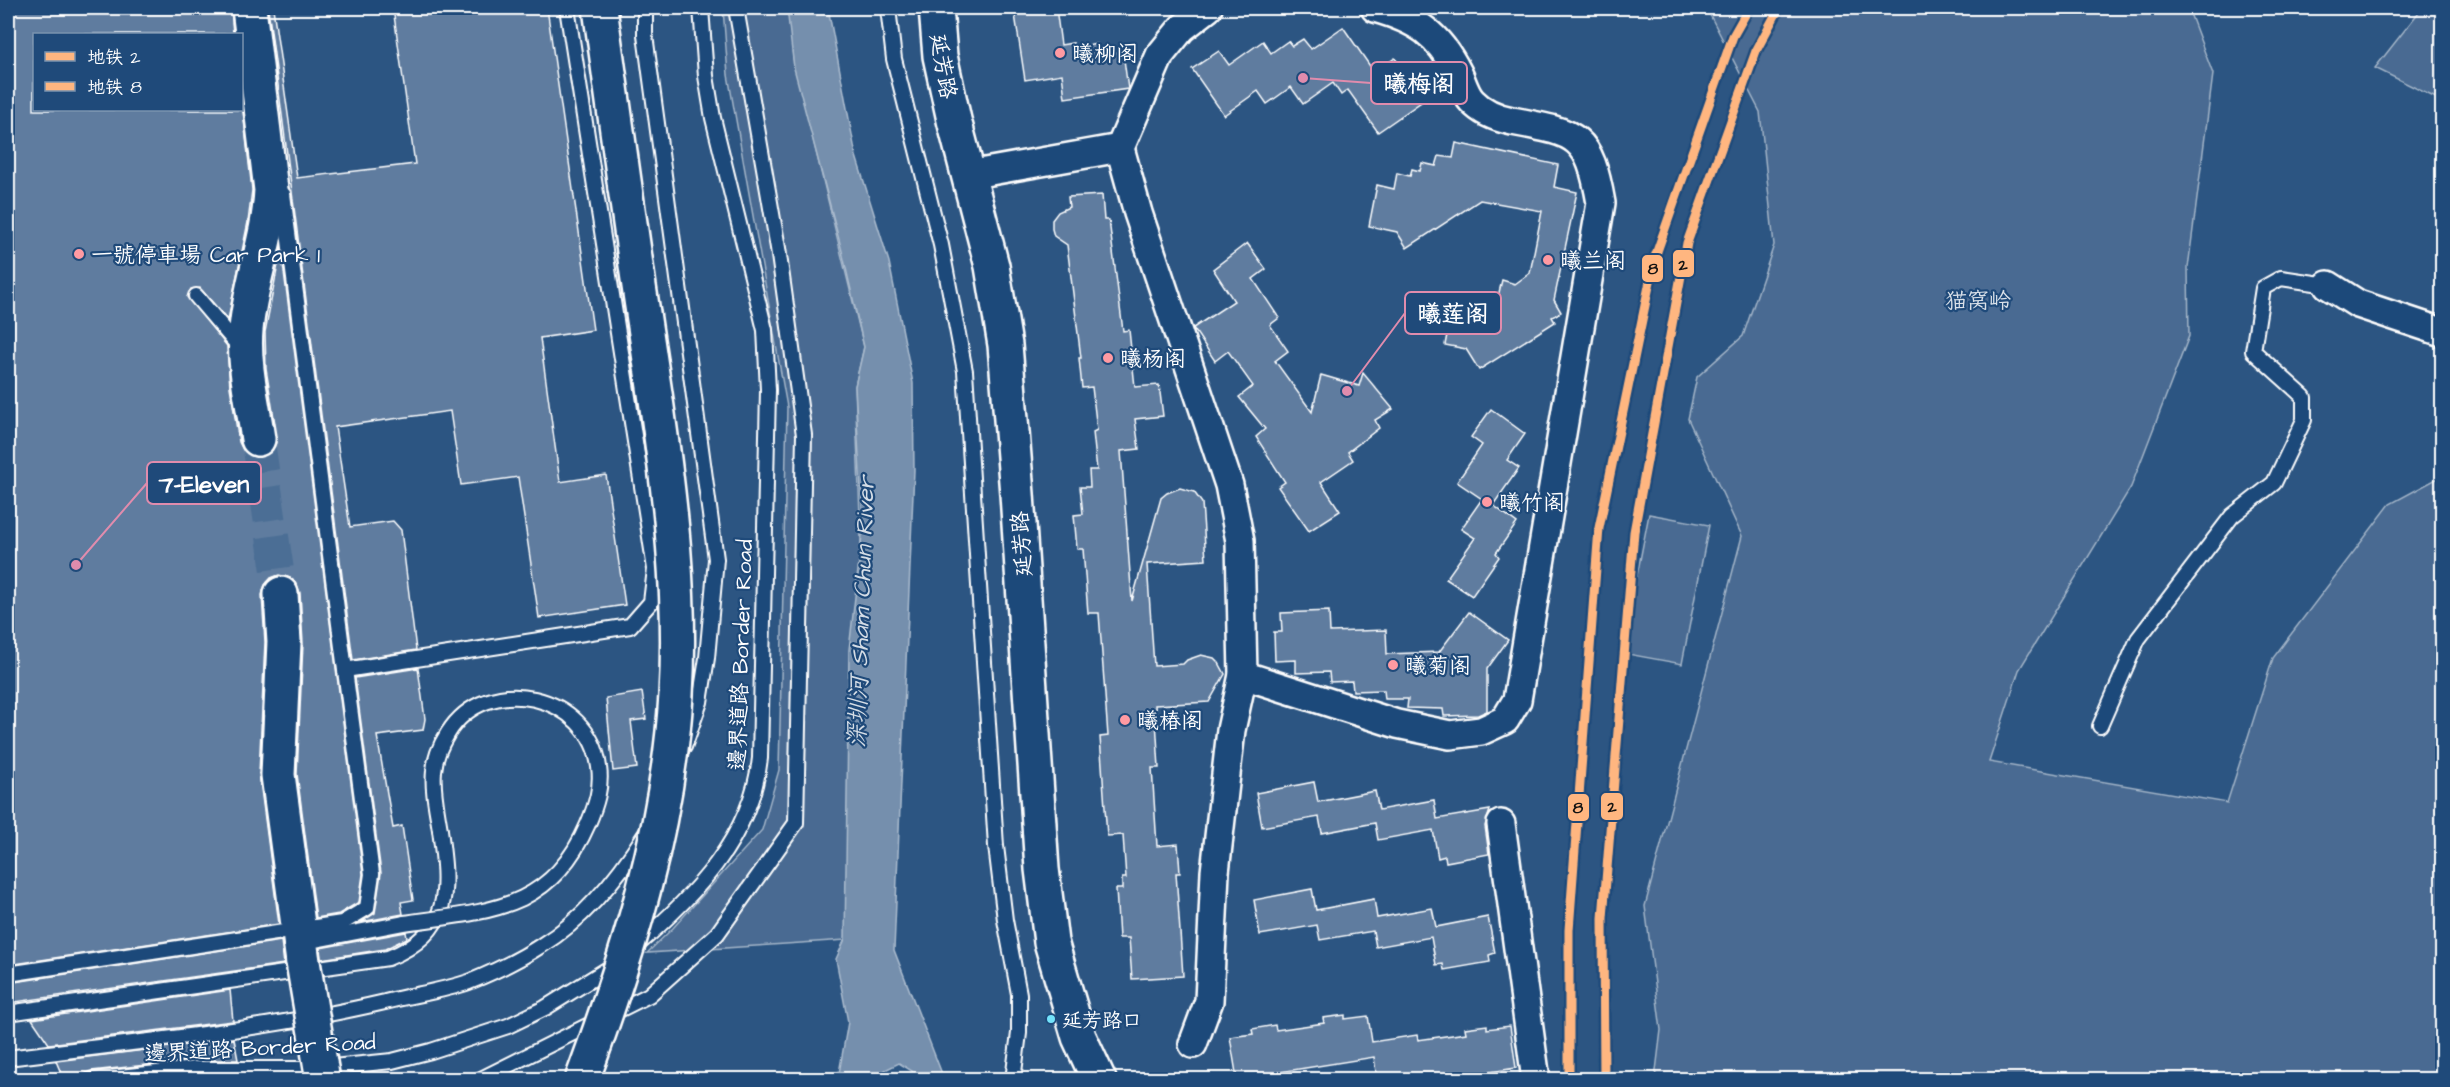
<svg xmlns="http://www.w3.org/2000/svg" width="2450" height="1087" font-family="'Architects Daughter','LXGW WenKai TC',sans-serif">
  <rect width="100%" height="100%" fill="#2c5582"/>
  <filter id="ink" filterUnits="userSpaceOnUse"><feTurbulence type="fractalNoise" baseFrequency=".0167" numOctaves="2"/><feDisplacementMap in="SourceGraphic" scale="12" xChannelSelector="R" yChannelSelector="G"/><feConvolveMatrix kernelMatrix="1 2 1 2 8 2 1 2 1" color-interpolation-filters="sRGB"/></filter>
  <g filter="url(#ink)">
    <g fill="#486b92" stroke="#a4b5c8" stroke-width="1.5">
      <polygon points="723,8 789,8 793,58 864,347 855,386 861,541 846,940 647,953 673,928 762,830 779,770 787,407 728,75"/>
      <polygon points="1712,8 2188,8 2213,74 2188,268 2189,336 2131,487 2019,670 1989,762 2227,803 2273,658 2390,504 2442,476 2442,1079 1655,1079 1661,1030 1645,906 1742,536 1688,419 1697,377 1743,336 1774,245 1760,112 1710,15"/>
      <polygon points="2422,8 2442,8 2442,101 2375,68"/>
      <polygon points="1649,514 1709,525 1682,664 1622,653"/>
    </g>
    <polygon fill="#748fad" stroke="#acbcce" stroke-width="1.5" points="787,8 828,8 856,156 889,262 913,383 914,470 894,950 944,1079 917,1079 912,1071 899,1063 885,1070 884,1079 838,1079 848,1022 836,959 845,939 849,650 863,526 855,386 864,347 842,251 794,68"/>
    <g fill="#5e7c9f" stroke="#fff" stroke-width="1.5">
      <polygon points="8,8 231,8 233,34 34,34 34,110 242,110 242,102 252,190 248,222 228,320 200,288 191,289 187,297 227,346 230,387 239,442 243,450 252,457 261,457 269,454 275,446 277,436 266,369 265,332 281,249 363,874 359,902 339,914 316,918 297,774 303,643 300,593 297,584 290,578 279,575 271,578 265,585 262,595 265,642 259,774 279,924 8,965"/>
      <polygon points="268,8 273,8 297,178 415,164 393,8 547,8 593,330 540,338 560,482 606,475 625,605 539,618 518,477 461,485 450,411 335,427 350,527 393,521 401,530 416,650 353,660"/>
      <polygon points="1014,8 1056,8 1061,45 1073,43 1073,48 1097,44 1099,55 1123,52 1128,89 1065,98 1062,74 1025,80"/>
      <polygon points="1343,27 1374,72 1395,58 1424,100 1378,132 1348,90 1341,95 1333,83 1303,104 1291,87 1267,104 1258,91 1224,115 1192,69 1219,51 1229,65 1263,41 1271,53 1288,41 1292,46 1303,39 1311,49"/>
      <polygon points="1456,143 1558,165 1554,187 1577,192 1554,300 1561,312 1552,317 1555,322 1479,370 1466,349 1445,345 1452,309 1472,313 1475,297 1497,301 1502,280 1515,284 1530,273 1542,211 1480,200 1407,248 1397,232 1369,226 1377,185 1394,189 1397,173 1410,176 1412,169 1420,171 1422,163 1436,166 1439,156 1453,158"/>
      <polygon points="1102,195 1104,220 1109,220 1123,331 1129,330 1135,387 1159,385 1163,416 1135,419 1139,449 1121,451 1132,601 1161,498 1167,493 1180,488 1194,492 1202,503 1206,560 1147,564 1154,666 1183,664 1187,660 1201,655 1214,658 1219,663 1225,674 1209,702 1155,705 1159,768 1152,768 1157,846 1178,844 1180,873 1176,873 1183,976 1132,979 1129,938 1119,938 1116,889 1122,889 1122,878 1126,878 1123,835 1107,836 1100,737 1108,736 1099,613 1088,613 1083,549 1077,549 1074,515 1083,514 1080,487 1090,487 1089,470 1097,470 1093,432 1097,430 1092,387 1082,388 1079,358 1081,358 1067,245 1054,236 1052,229 1052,220 1058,212 1069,207 1068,197"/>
      <polygon points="1247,243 1266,269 1253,279 1279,318 1270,325 1288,351 1275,361 1312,412 1321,375 1359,386 1363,373 1393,409 1375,420 1379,428 1348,452 1353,460 1321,482 1340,511 1309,531 1278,487 1285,482 1256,437 1265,429 1239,397 1253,386 1228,351 1215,361 1193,328 1234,301 1213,269"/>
      <polygon points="1491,409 1525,434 1507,460 1519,468 1493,505 1517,523 1496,553 1499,557 1472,596 1446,579 1475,538 1461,529 1482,499 1457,482 1482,445 1471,437"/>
      <polygon points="1329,611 1330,632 1386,630 1387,654 1439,652 1469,612 1508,640 1487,669 1487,711 1478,715 1444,716 1443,709 1407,708 1408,699 1385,699 1384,690 1353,691 1352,681 1330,682 1329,672 1296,673 1296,660 1275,661 1274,632 1282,632 1281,613"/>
      <polygon points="418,668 425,719 423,730 377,736 393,828 402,826 413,900 401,902 403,914 361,922 375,913 381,873 355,678"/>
      <polygon points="642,692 646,719 631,721 637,768 613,771 606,698"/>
      <polygon points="1314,782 1318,802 1375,791 1379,810 1434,800 1437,819 1490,810 1485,826 1489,854 1446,862 1445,856 1438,858 1433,830 1378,840 1375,823 1322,833 1319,817 1262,827 1256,793"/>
      <polygon points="1312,889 1316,910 1374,899 1377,918 1432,908 1436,927 1488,917 1495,953 1489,955 1490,962 1444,970 1443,964 1436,965 1431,937 1376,947 1373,931 1320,940 1317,925 1260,935 1254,900"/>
      <polygon points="406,932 407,938 385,949 321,959 320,948"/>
      <polygon points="281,941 284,964 8,1003 8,983"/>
      <polygon points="230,990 233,1021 49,1044 32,1019"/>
      <polygon points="1345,1015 1345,1019 1368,1016 1372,1042 1417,1035 1418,1040 1466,1033 1465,1028 1487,1025 1487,1029 1510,1026 1516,1068 1439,1080 1377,1080 1374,1057 1237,1079 1230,1037 1253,1034 1252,1029 1275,1025 1276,1030 1324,1023 1323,1018"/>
      <polygon points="234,1039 238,1060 193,1060 91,1071 86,1073 83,1080 64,1080 56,1061"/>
    </g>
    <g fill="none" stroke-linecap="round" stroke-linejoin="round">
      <polyline stroke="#4c6e95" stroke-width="33" stroke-dasharray="33 16" stroke-linecap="butt" points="258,439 281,594"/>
      <g stroke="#fff" stroke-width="18">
        <g id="service">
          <polyline points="645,8 645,35 716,559 707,658 700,702 684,747"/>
          <polyline points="888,8 894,59 941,245 965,371 996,846 1005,920 1019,994 1019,1033 1013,1080"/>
          <polyline points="283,194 345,670 630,626 651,602 655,569 567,8"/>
          <polyline points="196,296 241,349"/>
          <polyline points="2100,726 2138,639 2232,516 2274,483 2304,420 2304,397 2253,351 2263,288 2281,278 2328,285"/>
          <polyline points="300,943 404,923"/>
          <path d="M635 947C694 896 751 839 760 758L768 390 765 330 713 118 706 76 701 8"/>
          <polyline points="8,974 342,923 367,908 372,874 345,670"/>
          <path d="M8 1013 388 958C453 932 448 889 440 830"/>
          <path d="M8 1058C134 1042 261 1031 385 1002 412 995 442 991 469 982 494 972 519 960 542 945 586 918 619 876 646 833"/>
          <polyline points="92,1080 194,1069 313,1069 392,1061 431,1051 508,1026 545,1008 616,964"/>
          <polyline points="479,1080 649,995 717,934 796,823 804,435 778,248 736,8"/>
        </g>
      </g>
      <g stroke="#fff" stroke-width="32">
        <g id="minor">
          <polyline points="968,175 1120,148"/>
          <polyline points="2328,285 2358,304 2442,332"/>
          <path d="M1243 675 1397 724 1450 735 1481 731 1505 720 1517 700 1601 203C1589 134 1577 133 1512 121 1497 118 1483 113 1472 101 1465 94 1462 81 1458 73 1438 33 1417 20 1375 8"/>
          <polyline points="1501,824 1536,1080"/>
          <polyline points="1193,1044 1209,1001 1215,872 1231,730 1243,675 1240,541 1229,485 1138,213 1120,148 1160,55 1182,28 1208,8"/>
        </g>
      </g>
      <g stroke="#fff" stroke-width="38">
        <polyline id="secondary" points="936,8 940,56 954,120 992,266 1005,345 1017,494 1042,869 1051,942 1079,1037 1099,1080"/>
      </g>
      <g stroke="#fff" stroke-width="38">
        <g id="trunk">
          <path d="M249 8 271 190C269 238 250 282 246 330 243 366 253 404 258 439"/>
          <polyline points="600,8 625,188"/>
          <polyline points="281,594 284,642 278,775 303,962"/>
        </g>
      </g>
      <use href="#service" stroke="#1f4a7a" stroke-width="14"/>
      <use href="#minor" stroke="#1f4a7a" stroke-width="27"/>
      <use href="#secondary" stroke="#1f4a7a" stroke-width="33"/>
      <use href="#trunk" stroke="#1f4a7a" stroke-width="33"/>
      <g stroke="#fff" stroke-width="18" stroke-linecap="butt">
        <path id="service-bridge" d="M404 923C488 911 550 912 588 824 596 805 602 787 599 767 590 694 487 670 448 733 441 744 435 757 434 771 432 790 437 810 440 830"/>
      </g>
      <g stroke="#fff" stroke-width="38" stroke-linecap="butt">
        <g id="trunk-bridge">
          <polyline points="303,962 323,1080"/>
          <path d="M582 1080C628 955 668 829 676 695 682 596 670 498 656 400 645 329 635 259 625 188"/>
        </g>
      </g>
      <use href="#service-bridge" stroke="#1f4a7a" stroke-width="14"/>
      <use href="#trunk-bridge" stroke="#1f4a7a" stroke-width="33"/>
      <g stroke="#1f4a7a" stroke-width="14">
        <polyline id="metro-1" points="1604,1080 1603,918 1634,532 1687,243 1756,51 1779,8"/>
      </g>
      <g stroke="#1f4a7a" stroke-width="14">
        <polyline id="metro-2" points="1569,1080 1569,930 1599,528 1655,257 1733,36 1746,13"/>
      </g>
      <use href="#metro-1" stroke="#ffb680" stroke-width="9"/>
      <use href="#metro-2" stroke="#ffb680" stroke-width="9"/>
    </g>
  </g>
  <g fill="#ff9aa2" stroke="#1f4a7a" stroke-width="2">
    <circle cx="1060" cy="53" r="6"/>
    <circle cx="79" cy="254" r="6"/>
    <circle cx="1548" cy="260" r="6"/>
    <circle cx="1108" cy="358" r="6"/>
    <circle cx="1487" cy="502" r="6"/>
    <circle cx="1393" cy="665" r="6"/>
    <circle cx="1125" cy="720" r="6"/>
  </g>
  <circle fill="#73e2fa" stroke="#1f4a7a" stroke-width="2" cx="1051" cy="1019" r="5"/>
  <g text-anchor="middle" stroke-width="4.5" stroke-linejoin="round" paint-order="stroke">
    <g font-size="20" fill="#fff" stroke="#1f4a7a" text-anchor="start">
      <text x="1062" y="1027">延芳路口</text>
    </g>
    <g font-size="22" fill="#fff" stroke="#1f4a7a" text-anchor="start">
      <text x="1072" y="61">曦柳阁</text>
      <text x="91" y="262">一號停車場 Car Park 1</text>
      <text x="1560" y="268">曦兰阁</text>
      <text x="1120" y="366">曦杨阁</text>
      <text x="1499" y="510">曦竹阁</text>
      <text x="1405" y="673">曦菊阁</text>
      <text x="1137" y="728">曦椿阁</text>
    </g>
    <g font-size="22" fill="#fff" stroke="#1f4a7a">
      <text transform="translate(944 66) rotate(80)" y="8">延芳路</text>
      <text transform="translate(1021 544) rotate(-94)" y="8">延芳路</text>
      <text transform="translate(740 655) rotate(-88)" y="8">邊界道路 Border Road</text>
      <text transform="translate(260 1047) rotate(-3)" y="8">邊界道路 Border Road</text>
    </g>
    <g font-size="22" fill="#dae1e9" stroke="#1f4a7a">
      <text x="1978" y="308">猫窝岭</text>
    </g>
    <g font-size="24" font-style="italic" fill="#d5dde6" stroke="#1f4a7a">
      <text transform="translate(861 612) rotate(-88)" y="8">深圳河 Sham Chun River</text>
    </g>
  </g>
  <path fill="none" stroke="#e08cad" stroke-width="2" d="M1303 78L1371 83M1347 391L1405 313M76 565L147 483"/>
  <g fill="#e08cad" stroke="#1f4a7a" stroke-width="2">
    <circle cx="1303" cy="78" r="6"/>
    <circle cx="1347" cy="391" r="6"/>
    <circle cx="76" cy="565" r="6"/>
  </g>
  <g fill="#1f4a7a" stroke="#e08cad" stroke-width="2">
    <rect x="1371" y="62" width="96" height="42" rx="6"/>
    <rect x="1405" y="292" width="96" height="42" rx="6"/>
    <rect x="147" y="462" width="114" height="42" rx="6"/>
  </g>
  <g font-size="24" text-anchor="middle" font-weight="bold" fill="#fff">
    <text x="1419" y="92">曦梅阁</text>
    <text x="1453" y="322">曦莲阁</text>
    <text x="204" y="492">7-Eleven</text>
  </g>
  <g stroke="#1f4a7a" stroke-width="2">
    <rect x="1672" y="249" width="23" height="29" rx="6" fill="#ffb680"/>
    <rect x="1641" y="254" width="23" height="29" rx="6" fill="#ffb680"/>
    <rect x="1600" y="792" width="24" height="29" rx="6" fill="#ffb680"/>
    <rect x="1567" y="793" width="23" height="29" rx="6" fill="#ffb680"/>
  </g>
  <g font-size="16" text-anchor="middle" font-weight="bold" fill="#111">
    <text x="1683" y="270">2</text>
    <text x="1653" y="274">8</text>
    <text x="1612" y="812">2</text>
    <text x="1578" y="813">8</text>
  </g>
  <rect width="2450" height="1087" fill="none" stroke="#1f4a7a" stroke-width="30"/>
  <rect x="15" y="15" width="2420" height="1057" fill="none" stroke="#fff" stroke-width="2" filter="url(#ink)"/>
  <rect x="33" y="33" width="210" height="78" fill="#1f4a7a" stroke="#7992af" stroke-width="1.5"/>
  <rect x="45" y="52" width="30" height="9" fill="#ffb680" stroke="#7992af" stroke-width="1.5"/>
  <text x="87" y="63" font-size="18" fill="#ffffff">地铁 2</text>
  <rect x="45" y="82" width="30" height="9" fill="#ffb680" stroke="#7992af" stroke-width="1.5"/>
  <text x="87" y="93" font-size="18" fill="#ffffff">地铁 8</text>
</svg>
